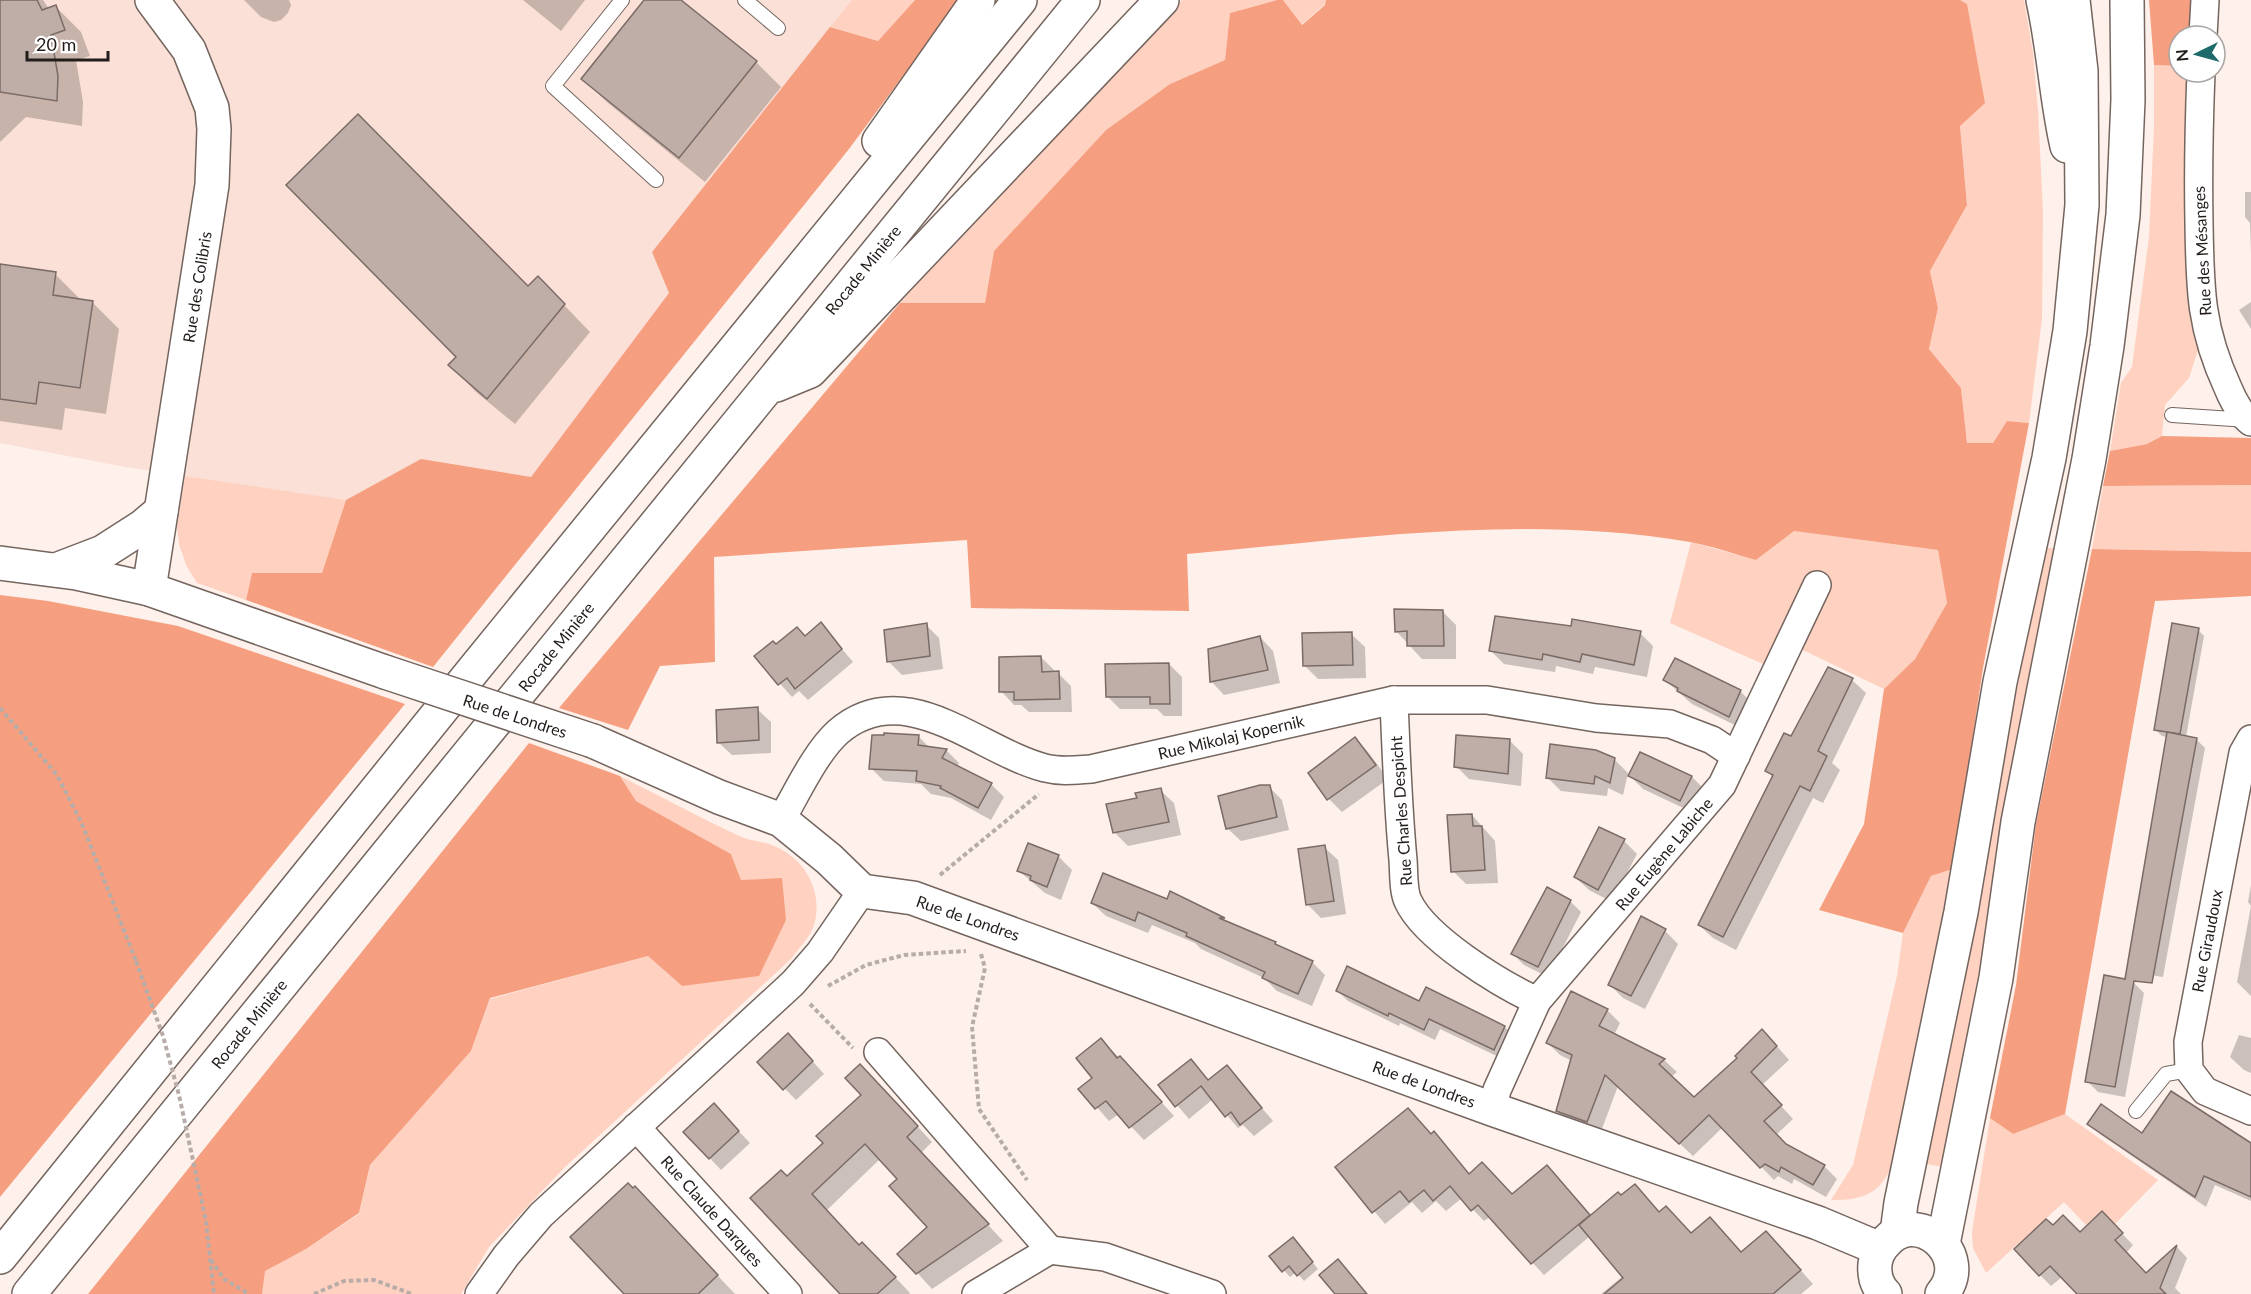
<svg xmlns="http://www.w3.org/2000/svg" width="2251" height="1294" font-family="Lato,sans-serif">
  <rect width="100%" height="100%" fill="#fef0ea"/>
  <polygon fill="#fae0d6" points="0,0 852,0 652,252 670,293 496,523 125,467 0,443"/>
  <g fill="#ffd1c0">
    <polygon points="852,0 915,0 878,41 830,27"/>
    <polygon points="1182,0 1277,0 1230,13 1225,60 1170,84 1106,130 994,251 985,303 900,303 1091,95"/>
    <polygon points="1283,0 1326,0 1325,4 1301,25"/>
    <polygon points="1960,0 2024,0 2033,53 2038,110 2043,211 2042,318 2029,423 2007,421 1993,443 1967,443 1961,388 1929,349 1938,308 1930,271 1967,205 1960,126 1967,4"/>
    <polygon points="2154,65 2179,66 2179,72 2192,72 2191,301 2198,350 2189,378 2165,405 2162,436 2147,444 2110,451 2121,383 2132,367 2149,237 2154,127"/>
    <polygon points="185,476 346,500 322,573 252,573 246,600 197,583 186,565 179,544 177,527"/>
    <polygon points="2251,485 2251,552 2092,549 2103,486"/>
    <polygon points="1794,531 1938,550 1947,603 1915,659 1884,689 1782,640 1770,667 1670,623 1691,542 1756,560"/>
    <polygon points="2045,548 2059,548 1947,1168 1922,1163"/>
    <path d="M620 776C660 796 699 817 739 836 750 841 763 841 774 846 806 859 825 894 813 928 809 938 798 949 792 958L564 1168 489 1247 461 1294H262L264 1271 306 1249 359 1214 370 1165 471 1051 490 999 648 956 682 986 741 880 731 854 636 801Z"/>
    <path d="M1953 869 1901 1142C1886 1183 1879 1201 1831 1200L1853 1165 1897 976 1903 933 1931 876Z"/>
    <polygon points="2065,1114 2158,1180 2115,1224 2102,1211 2086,1225 2064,1202 1986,1273 1973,1248 1972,1232 1990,1118 2013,1134"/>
  </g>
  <g fill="#f69f80">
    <polygon points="915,0 959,0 849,149 433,667 246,600 252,573 322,573 346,500 421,459 531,477 669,293 652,252 830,27 878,41"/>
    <path d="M1277 0H1283L1302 25 1325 5 1326 0H1960L1967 4 1985 103 1960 126 1967 205 1930 271 1938 308 1929 349 1961 388 1967 443H1993L2007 421 2029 423 1983 668 1953 869 1931 876 1903 933 1819 910 1864 824 1884 689 1915 659 1947 603 1938 550 1794 531 1756 560C1734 554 1712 546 1690 542 1524 513 1354 539 1187 554L1189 611 971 608 967 540 714 557 715 662 660 666 628 730 559 708 900 303H985L994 251 1106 130 1170 84 1225 60 1230 13Z"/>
    <polygon points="2149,0 2194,0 2193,36 2179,36 2179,66 2154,65"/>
    <polygon points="2162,436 2251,438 2251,485 2103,486 2110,451 2147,444"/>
    <polygon points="2092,549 2251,552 2251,596 2155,601 2065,1114 2013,1134 1990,1118 2016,985 2036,824"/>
    <polygon points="0,595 48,601 178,626 405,704 0,1197"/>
    <polygon points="529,743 620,776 636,801 731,854 741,880 782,878 786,920 759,976 682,986 648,956 490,998 471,1051 370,1165 359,1213 306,1249 265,1271 262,1294 88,1294"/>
  </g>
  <g fill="#0003">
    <polygon points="0,0 43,0 49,9 56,7 81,32 90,56 76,60 83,102 82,126 26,117 0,142"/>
    <polygon points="244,0 289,0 291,5 288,13 281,20 274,22 261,17"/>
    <polygon points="523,0 585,0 561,31"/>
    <polygon points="646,0 679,0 756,62 781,87 705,182 608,103 583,79"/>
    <polygon points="2245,192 2251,192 2251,254 2250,223 2245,217"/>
    <polygon points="0,265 55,274 82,301 92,302 119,329 106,414 65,408 62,430 0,421"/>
    <polygon points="538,278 590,332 515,424 476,392 450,365"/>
    <polygon points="2251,302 2251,329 2239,310"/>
    <polygon points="1443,612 1456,625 1456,659 1422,659 1396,631"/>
    <polygon points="821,624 853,662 808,700 799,691 792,697 756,657 776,646 806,637"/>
    <polygon points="926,625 939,638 943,669 902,675 889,662"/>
    <polygon points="1572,628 1640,633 1653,646 1647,677 1595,667 1593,674 1556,666 1555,672 1504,664 1491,651"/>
    <polygon points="2198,630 2204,636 2186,737 2196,739 2205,748 2163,977 2138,973 2168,737 2162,736 2155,729"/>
    <polygon points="1351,634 1365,647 1366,678 1318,679 1304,665"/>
    <polygon points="1260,637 1273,651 1280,683 1224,695 1211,681"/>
    <polygon points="1041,657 1054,670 1054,673 1058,673 1071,686 1072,712 1029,712 1021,705 1014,705 1001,691"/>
    <polygon points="1676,660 1741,692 1754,705 1743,729 1692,704 1665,680"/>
    <polygon points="1169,664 1182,677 1182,716 1164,716 1157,709 1120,709 1107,696"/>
    <polygon points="1828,669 1852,680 1866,693 1832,763 1840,770 1823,803 1813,798 1736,950 1713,938 1699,925 1773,777 1767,771 1792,738"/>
    <polygon points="757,709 771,722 771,753 732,755 718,742"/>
    <polygon points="918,736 930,748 946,750 959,763 957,767 991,784 1004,797 991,820 951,798 931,794 921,784 884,781 871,768"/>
    <polygon points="1355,739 1368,752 1388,779 1342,812 1329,799"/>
    <polygon points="1509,740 1523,754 1521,786 1469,779 1456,766"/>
    <polygon points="1640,754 1692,777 1705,790 1694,813 1643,789 1630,776"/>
    <polygon points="1614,759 1628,773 1623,795 1608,788 1607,796 1561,791 1548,778"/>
    <polygon points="1269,787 1282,800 1289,830 1241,841 1227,828"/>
    <polygon points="1160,790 1174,803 1181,835 1128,846 1114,832"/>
    <polygon points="1472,815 1495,841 1498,883 1466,884 1453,871"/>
    <polygon points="1624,841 1637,854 1612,902 1589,890 1575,877"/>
    <polygon points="1029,845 1059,857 1072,870 1061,900 1045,893 1019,871"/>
    <polygon points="1324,847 1338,860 1346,914 1321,918 1308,905"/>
    <polygon points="2251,885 2251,906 2248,902"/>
    <polygon points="1171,893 1224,919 1229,924 1312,962 1325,975 1312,1006 1277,991 1264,978 1201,949 1195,943 1152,925 1148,933 1106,916 1092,903 1168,901"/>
    <polygon points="1570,901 1581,912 1548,977 1524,965 1513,954"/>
    <polygon points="2251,906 2251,996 2237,982"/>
    <polygon points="1665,931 1678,944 1645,1009 1623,998 1609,984"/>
    <polygon points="2133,982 2144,993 2125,1097 2098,1092 2087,1081"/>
    <polygon points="1337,990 1420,1003 1505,1027 1515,1038 1505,1060 1440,1029 1435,1040 1400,1023 1399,1026 1348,1001"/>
    <polygon points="1607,1010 1620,1023 1614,1035 1664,1060 1677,1072 1671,1077 1694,1099 1775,1044 1789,1060 1762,1085 1793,1119 1776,1135 1787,1147 1824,1166 1837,1179 1826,1197 1794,1179 1792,1184 1778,1176 1774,1180 1723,1127 1693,1156 1618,1086 1600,1134 1570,1124 1557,1111 1572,1061 1560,1055 1547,1042"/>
    <polygon points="2239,1035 2251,1038 2251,1073 2244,1070 2230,1057"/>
    <polygon points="1101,1040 1133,1071 1174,1116 1144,1140 1119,1114 1109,1121 1081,1089 1094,1078"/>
    <polygon points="800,1047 824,1074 796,1100 759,1062"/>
    <polygon points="1191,1061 1209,1081 1227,1067 1273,1121 1254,1136 1243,1125 1238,1128 1213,1099 1189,1119 1160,1085"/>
    <polygon points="875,1081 932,1142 921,1153 1003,1241 932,1289 900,1254 929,1227 899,1179 880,1159 826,1211 860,1247 878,1259 910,1293 909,1294 842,1294 787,1178 825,1143"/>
    <polygon points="725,1117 750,1143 721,1170 685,1132"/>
    <polygon points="2089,1123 2142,1135 2251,1154 2251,1201 2215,1185 2206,1207 2100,1134"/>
    <polygon points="1434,1133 1470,1175 1512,1196 1547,1167 1591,1216 1660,1213 1692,1235 1742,1254 1779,1246 1813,1284 1801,1294 1601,1294 1623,1276 1590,1236 1544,1275 1490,1217 1484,1221 1462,1198 1446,1211 1436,1201 1422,1213 1412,1202 1385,1224 1337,1167"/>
    <polygon points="653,1207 735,1294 626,1294"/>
    <polygon points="2102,1213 2133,1245 2126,1253 2147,1275 2177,1247 2187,1258 2175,1288 2181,1294 2078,1294 2062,1277 2051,1286 2040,1275 2053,1227 2080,1233"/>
    <polygon points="1293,1239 1318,1269 1304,1281 1296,1272 1290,1277 1271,1256"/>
  </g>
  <g fill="#bfaea8" stroke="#7b6b66" stroke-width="1.5">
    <polygon points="0,0 37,0 42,10 56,5 65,30 51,35 58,76 57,101 0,92"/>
    <polygon points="644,0 681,0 757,61 679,158 581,79"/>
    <polygon points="358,114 528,286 538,276 565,304 487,399 448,365 456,357 286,185"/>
    <polygon points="0,264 56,272 53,295 93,301 80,388 39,382 36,404 0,399"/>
    <polygon points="1394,609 1443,610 1444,646 1407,646 1407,631 1395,632"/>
    <polygon points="1495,616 1571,626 1572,619 1641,631 1634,665 1582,654 1580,662 1543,654 1542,660 1489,651"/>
    <polygon points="821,622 842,649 795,689 787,678 778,685 754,656 773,641 776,644 797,627 805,636"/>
    <polygon points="927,623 930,656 887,662 884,630"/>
    <polygon points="2172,623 2199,628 2180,734 2154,730"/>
    <polygon points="1352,632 1353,665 1303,666 1302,633"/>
    <polygon points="1260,636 1268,670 1210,682 1208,649"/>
    <polygon points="1041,656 1042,672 1059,671 1060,699 1014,700 1014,692 999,692 999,657"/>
    <polygon points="1675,658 1741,690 1729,717 1677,691 1678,688 1663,680"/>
    <polygon points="1169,663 1170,704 1150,704 1150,697 1106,697 1105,664"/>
    <polygon points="1828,667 1853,678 1818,751 1827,756 1810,791 1800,786 1723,937 1698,925 1773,775 1765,771 1784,733 1791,736"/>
    <polygon points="758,707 759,740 717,743 716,710"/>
    <polygon points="2167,732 2197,738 2152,983 2134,981 2115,1087 2085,1082 2104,975 2125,979"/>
    <polygon points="884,733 919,735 918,745 947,749 942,758 992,783 978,808 940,788 941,786 916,781 917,771 869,769 872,735 884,735"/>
    <polygon points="1456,735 1510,739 1508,774 1454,767"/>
    <polygon points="1355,737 1376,765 1327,800 1308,773"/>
    <polygon points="1550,744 1596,750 1615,758 1610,783 1595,776 1594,784 1546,778"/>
    <polygon points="1640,752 1692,776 1680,801 1628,776"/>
    <polygon points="1260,785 1270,785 1277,817 1226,829 1218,796"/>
    <polygon points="1161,788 1169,822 1113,833 1106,804 1137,798 1135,793"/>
    <polygon points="1472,814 1473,826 1482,826 1485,870 1451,872 1447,815"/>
    <polygon points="1599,827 1625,839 1598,890 1574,877"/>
    <polygon points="1028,843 1059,855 1047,887 1030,880 1031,876 1017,871"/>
    <polygon points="1325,845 1334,901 1306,905 1298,849"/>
    <polygon points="1103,873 1167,899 1170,891 1225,918 1219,918 1276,942 1275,944 1313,961 1298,994 1262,978 1265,972 1186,936 1187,933 1138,912 1135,921 1091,903"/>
    <polygon points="1547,887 1571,900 1538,967 1511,954"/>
    <polygon points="1641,916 1666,929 1631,996 1608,985"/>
    <polygon points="1347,966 1419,1001 1426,987 1505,1026 1494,1050 1429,1019 1424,1030 1389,1013 1388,1016 1336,991"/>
    <polygon points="1571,991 1608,1009 1599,1026 1665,1059 1659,1064 1694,1097 1737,1058 1735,1056 1762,1029 1777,1046 1751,1072 1782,1105 1764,1121 1786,1144 1825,1165 1813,1185 1781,1167 1779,1172 1765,1164 1760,1168 1709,1115 1679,1144 1605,1075 1587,1122 1556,1111 1572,1055 1546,1043"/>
    <polygon points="788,1033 813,1061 783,1090 757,1062"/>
    <polygon points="1101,1038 1117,1058 1120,1056 1162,1102 1129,1128 1106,1101 1095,1109 1078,1089 1092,1078 1076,1058"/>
    <polygon points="1191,1059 1208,1080 1227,1065 1262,1108 1240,1125 1231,1112 1225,1117 1201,1086 1175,1107 1158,1085"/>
    <polygon points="860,1064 918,1126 907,1137 989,1224 916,1274 897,1254 927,1227 889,1186 897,1179 865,1144 812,1194 859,1245 862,1242 896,1277 877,1294 840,1294 750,1198 781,1170 787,1176 823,1143 816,1136 861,1095 845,1078"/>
    <polygon points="2171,1091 2251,1143 2251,1197 2204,1176 2195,1197 2087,1124 2101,1104 2142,1133"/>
    <polygon points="714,1103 739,1131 709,1159 683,1132"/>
    <polygon points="1408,1108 1431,1134 1434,1131 1469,1174 1482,1162 1512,1194 1547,1165 1590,1215 1531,1264 1478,1205 1471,1211 1450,1186 1433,1201 1424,1190 1409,1202 1400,1191 1372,1213 1335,1167"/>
    <polygon points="628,1183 633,1188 635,1186 718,1275 698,1294 624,1294 570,1237"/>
    <polygon points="1635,1184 1659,1212 1666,1206 1691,1233 1710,1217 1741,1252 1766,1231 1801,1270 1773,1294 1604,1294 1623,1278 1579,1225 1618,1192 1621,1195"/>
    <polygon points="2102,1211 2123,1233 2115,1240 2146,1273 2177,1245 2160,1288 2166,1294 2077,1294 2050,1266 2039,1276 2014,1249 2046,1219 2053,1225 2063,1215 2080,1232"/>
    <polygon points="1293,1237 1313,1262 1297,1276 1289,1266 1282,1272 1269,1256"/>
    <polygon points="1338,1259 1367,1294 1335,1294 1319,1275"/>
  </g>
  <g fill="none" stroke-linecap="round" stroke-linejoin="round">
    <g stroke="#74655f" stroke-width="16">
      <g id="lane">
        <polyline points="622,0 553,86 656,180"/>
        <polyline points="745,0 778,28"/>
        <polyline points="2172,415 2248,420"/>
        <polyline points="2136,1111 2166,1074 2189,1070"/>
      </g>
    </g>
    <g stroke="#74655f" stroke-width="30">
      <g id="street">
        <polyline points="2203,36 2205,0"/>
        <path d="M2201 72C2199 123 2198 173 2199 223 2200 288 2200 328 2228 388 2233 400 2240 414 2251 422"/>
        <path d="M1394 700C1396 753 1398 807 1403 860 1404 872 1403 891 1408 901 1425 938 1500 984 1537 1001"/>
        <polyline points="2251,739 2243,753 2188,1042 2189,1070 2205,1091 2251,1111"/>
        <path d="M781 820C797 793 815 753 838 732 905 674 979 751 1045 768 1061 772 1075 770 1091 769L1394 700H1487L1596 718 1670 724 1712 740 1736 756"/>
        <polyline points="878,1052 1050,1250"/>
        <polyline points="1492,1109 1497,1090 1537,1001 1722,785 1817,585"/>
        <polyline points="636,1127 788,1294"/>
        <polyline points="1050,1250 1105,1257 1212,1294"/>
        <polyline points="479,1294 506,1256 541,1215 793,983 820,952 862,891"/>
        <polyline points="976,1294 1050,1250"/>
      </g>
    </g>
    <g stroke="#74655f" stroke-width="36">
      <g id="secondary">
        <polyline points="0,563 76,573 149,589 385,672"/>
        <polyline points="56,570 103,552 142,527 161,511"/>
        <polyline points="149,589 212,185 214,129 212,108 189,50 152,0"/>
        <polyline points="593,741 719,797 781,820 829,859 862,891 913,898 1492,1109 1818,1223 1880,1249"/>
        <path d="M1885 1294C1877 1286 1874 1275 1875 1264 1876 1256 1879 1249 1885 1243 1916 1205 1975 1255 1942 1294"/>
      </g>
    </g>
    <g stroke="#74655f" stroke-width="36">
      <g id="highway">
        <path d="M2043 0C2054 49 2056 98 2067 146"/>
        <polyline points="879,141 978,0"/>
        <polyline points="776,385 810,371 1162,0"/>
        <polyline points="1897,1233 1901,1203 1961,912 2000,682 2049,458 2070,331 2082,205 2081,71 2073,0"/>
        <polyline points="1943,1244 1996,978 2018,822 2089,459 2107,346 2123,215 2128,100 2127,0"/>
        <polyline points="0,1257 475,668 1020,0"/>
        <polyline points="29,1294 1083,0"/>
      </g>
    </g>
    <g stroke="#b7aca7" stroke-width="4" stroke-dasharray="4.5 3" stroke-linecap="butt">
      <polyline points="0,708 57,775 82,824 136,961"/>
      <polyline points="940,875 1039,794"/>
      <polyline points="981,954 985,968 972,1027 979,1109 1027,1180"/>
      <polyline points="828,986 866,965 904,955 966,951"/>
      <polyline points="810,1004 853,1048"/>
      <polyline points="206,1221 214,1294"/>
      <polyline points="211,1260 224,1279 249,1294"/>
      <polyline points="314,1294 344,1281 374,1280 412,1294"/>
    </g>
    <use href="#lane" stroke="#fff" stroke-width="14"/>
    <use href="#street" stroke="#fff" stroke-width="27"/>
    <use href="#secondary" stroke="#fff" stroke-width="33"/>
    <use href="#highway" stroke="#fff" stroke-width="33"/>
    <g stroke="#74655f" stroke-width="36" stroke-linecap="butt">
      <polyline id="secondary-bridge" points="385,672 593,741"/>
    </g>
    <polyline stroke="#b7aca7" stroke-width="4" stroke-dasharray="4.5 3" stroke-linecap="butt" points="136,961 163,1036 179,1095 206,1221"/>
    <use href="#secondary-bridge" stroke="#fff" stroke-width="33"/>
  </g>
  <g text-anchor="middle" stroke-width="5" stroke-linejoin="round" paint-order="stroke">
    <g font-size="16" fill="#221c1a" stroke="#fff">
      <text transform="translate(2202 251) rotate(-93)" y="6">Rue des Mésanges</text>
      <text transform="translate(863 270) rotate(-51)" y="6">Rocade Minière</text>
      <text transform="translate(197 287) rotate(-81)" y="6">Rue des Colibris</text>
      <text transform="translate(556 647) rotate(-51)" y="6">Rocade Minière</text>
      <text transform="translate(515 716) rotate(18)" y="6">Rue de Londres</text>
      <text transform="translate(1231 737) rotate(-13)" y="6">Rue Mikolaj Kopernik</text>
      <text transform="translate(1401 811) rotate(-94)" y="6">Rue Charles Despicht</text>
      <text transform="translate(1664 854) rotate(-50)" y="6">Rue Eugène Labiche</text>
      <text transform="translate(968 918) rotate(19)" y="6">Rue de Londres</text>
      <text transform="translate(2207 941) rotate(-79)" y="6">Rue Giraudoux</text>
      <text transform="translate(249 1024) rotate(-51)" y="6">Rocade Minière</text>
      <text transform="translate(1424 1084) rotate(20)" y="6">Rue de Londres</text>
      <text transform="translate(712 1211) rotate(48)" y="6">Rue Claude Darques</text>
    </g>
  </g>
  <g transform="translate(2197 54) rotate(265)"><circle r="28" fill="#ffffff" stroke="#a7a4a3" stroke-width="1.5"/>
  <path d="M0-4.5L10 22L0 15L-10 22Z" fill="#1f6b6b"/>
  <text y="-9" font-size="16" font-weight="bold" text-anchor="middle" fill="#221c1a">N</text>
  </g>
  <path d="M27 51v9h81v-9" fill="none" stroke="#221c1a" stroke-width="3"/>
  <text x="36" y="51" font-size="18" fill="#221c1a" stroke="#ffffff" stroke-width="4.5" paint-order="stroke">20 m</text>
</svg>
